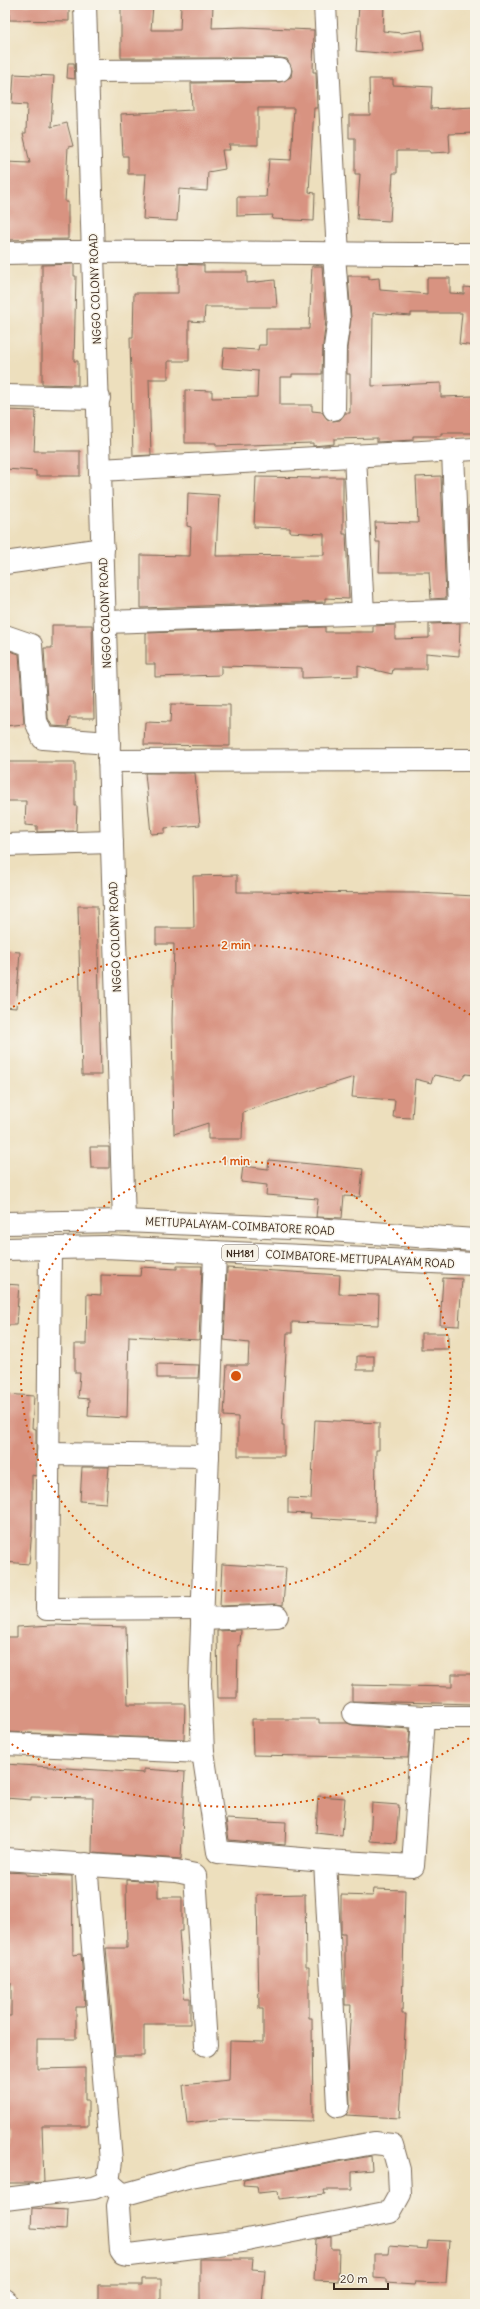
<svg xmlns="http://www.w3.org/2000/svg" width="480" height="2309" font-family="Delius,sans-serif">
  <rect width="100%" height="100%" fill="#f7f3e8"/>
  <filter id="ink" filterUnits="userSpaceOnUse"><feTurbulence type="fractalNoise" baseFrequency=".025" numOctaves="2"/><feDisplacementMap in="SourceGraphic" scale="8" xChannelSelector="R" yChannelSelector="G"/><feConvolveMatrix kernelMatrix="1 2 1 2 8 2 1 2 1" color-interpolation-filters="sRGB"/></filter>
  <filter id="wash" filterUnits="userSpaceOnUse"><feTurbulence type="fractalNoise" baseFrequency=".012" numOctaves="4" result="noise"/><feDisplacementMap in="SourceGraphic" scale="16" xChannelSelector="R" yChannelSelector="G"/><feGaussianBlur stdDeviation="0.9" result="paint"/><feColorMatrix in="noise" values="0 0 0 0 0 0 0 0 0 0 0 0 0 0 0 0 0 1.4 0 .05"/><feComposite in="paint" operator="in"/></filter>
  <g filter="url(#wash)">
    <rect width="100%" height="100%" fill="#eddfbd"/>
    <g id="blocks">
      <g fill="#d89381">
        <polygon points="9,5 69,5 69,21 9,20"/>
        <polygon points="121,5 153,5 151,30 180,30 181,5 213,5 212,28 244,27 314,30 313,72 316,72 317,108 314,108 309,192 315,193 314,221 272,219 273,215 237,216 237,197 266,197 269,159 291,160 294,108 258,108 258,145 229,145 230,150 222,150 225,169 208,172 207,191 179,189 177,221 143,219 146,174 128,174 128,156 123,156 121,114 192,110 191,83 280,82 291,77 292,70 287,59 280,58 121,58"/>
        <polygon points="359,5 384,5 383,31 401,33 422,30 424,50 392,54 356,51"/>
        <polygon points="68,63 74,63 75,79 67,78"/>
        <polygon points="14,74 54,76 51,127 67,123 73,146 68,147 65,202 68,202 68,239 5,240 5,162 30,163 23,133 26,133 27,105 12,104"/>
        <polygon points="369,79 393,79 393,85 432,87 431,109 475,107 475,133 449,134 450,152 430,153 430,151 397,151 397,173 393,173 390,221 357,219 360,174 355,174 355,138 349,138 349,115 370,115"/>
        <polygon points="74,264 74,276 76,276 74,361 78,361 78,385 42,384 42,265"/>
        <polygon points="178,264 204,265 204,272 247,272 247,283 275,280 277,307 205,307 204,322 189,321 189,361 168,361 168,379 149,379 151,455 133,456 130,337 133,337 134,293 178,293"/>
        <polygon points="312,266 322,266 326,320 323,345 322,374 292,374 292,377 280,377 280,405 312,405 312,411 322,412 327,419 333,421 340,420 345,413 350,413 350,374 347,374 347,348 351,319 348,276 369,276 369,279 379,278 380,290 427,294 427,278 450,278 450,293 464,294 464,287 475,288 475,346 459,344 462,313 411,313 411,316 373,313 372,386 441,383 441,397 475,396 475,433 441,433 441,436 413,436 413,440 377,442 377,438 334,439 334,444 313,446 313,443 216,446 216,443 185,443 185,390 212,391 212,398 257,397 258,371 222,368 224,348 258,350 259,345 266,345 266,329 309,329"/>
        <polygon points="5,410 36,411 34,451 80,451 80,476 36,476 36,471 5,469"/>
        <polygon points="441,476 446,598 431,599 429,572 379,572 380,542 376,542 375,522 418,523 416,477"/>
        <polygon points="256,477 320,478 320,477 343,477 343,534 346,534 349,599 325,598 325,602 141,608 141,555 190,556 191,527 187,526 188,493 219,495 216,556 324,555 324,534 290,532 290,528 254,527"/>
        <polygon points="468,507 475,507 475,594 471,594"/>
        <polygon points="460,623 459,656 426,653 426,669 393,669 392,674 358,666 358,676 302,678 302,668 221,666 221,675 155,677 155,664 146,664 146,633 325,627 325,632 373,632 373,626 395,625 395,639 429,638 429,624"/>
        <polygon points="52,625 92,625 94,718 69,718 68,727 52,726 48,718 44,648 52,648"/>
        <polygon points="5,649 19,654 24,724 5,726"/>
        <polygon points="171,704 230,705 230,746 144,745 145,722 170,723"/>
        <polygon points="5,762 75,762 75,806 77,806 76,831 37,832 37,826 25,825 26,801 5,801"/>
        <polygon points="145,773 195,773 200,825 165,828 165,833 151,834"/>
        <polygon points="237,875 237,892 418,893 475,896 475,1075 466,1074 461,1080 434,1075 431,1083 415,1079 412,1118 393,1117 395,1100 352,1097 354,1077 243,1112 242,1139 208,1139 208,1123 174,1134 172,1020 174,944 156,944 156,928 194,928 193,876"/>
        <polygon points="78,906 97,906 101,1075 82,1075"/>
        <polygon points="5,951 20,952 16,1008 5,1007"/>
        <polygon points="90,1147 109,1147 109,1168 91,1168"/>
        <polygon points="269,1160 363,1169 360,1197 344,1196 342,1218 316,1217 318,1199 266,1195 267,1185 241,1182 243,1166 268,1169"/>
        <polygon points="177,1266 202,1266 199,1340 129,1336 127,1418 88,1416 89,1399 78,1398 80,1373 75,1373 75,1344 86,1344 87,1294 101,1295 101,1275 140,1276 141,1267 177,1269"/>
        <polygon points="227,1268 340,1275 339,1294 379,1295 378,1325 292,1322 292,1333 287,1333 282,1425 284,1425 284,1456 238,1456 238,1417 224,1416 227,1365 248,1365 249,1343 224,1340"/>
        <polygon points="443,1278 462,1279 459,1326 440,1325"/>
        <polygon points="5,1284 19,1285 16,1325 5,1325"/>
        <rect x="421" y="1333" width="27" height="16"/>
        <rect x="357" y="1356" width="17" height="14"/>
        <polygon points="157,1364 199,1365 198,1378 157,1378"/>
        <polygon points="5,1394 34,1396 32,1428 36,1429 36,1476 32,1475 32,1530 29,1564 5,1562"/>
        <polygon points="315,1420 379,1423 379,1450 376,1450 375,1522 310,1518 311,1514 288,1513 288,1498 311,1499"/>
        <polygon points="82,1467 109,1467 106,1503 80,1501"/>
        <polygon points="222,1564 286,1568 283,1605 276,1604 220,1606"/>
        <polygon points="53,1625 126,1627 128,1704 185,1704 184,1739 5,1732 5,1637 17,1637 17,1627"/>
        <polygon points="241,1630 240,1645 238,1645 237,1698 218,1698 217,1631"/>
        <polygon points="452,1674 475,1674 475,1704 352,1701 352,1685 452,1687"/>
        <polygon points="252,1719 319,1719 319,1723 347,1723 353,1725 410,1729 408,1758 253,1755"/>
        <polygon points="5,1764 144,1773 144,1769 185,1772 181,1859 92,1853 93,1798 31,1797 31,1800 5,1798"/>
        <polygon points="318,1796 345,1798 342,1836 316,1833"/>
        <polygon points="372,1803 399,1805 396,1843 370,1841"/>
        <polygon points="226,1819 286,1822 285,1845 229,1840"/>
        <polygon points="5,1872 26,1873 26,1875 72,1876 73,1955 81,1954 85,2007 76,2007 76,2039 37,2039 37,2069 85,2068 85,2100 88,2100 88,2126 42,2126 44,2182 33,2183 5,2183 8,2125 5,2125 5,2016 11,2016 11,1983 5,1983"/>
        <polygon points="126,1880 158,1882 158,1897 182,1897 182,1931 179,1931 184,1998 190,1998 190,2024 144,2024 144,2056 115,2056 106,1948 127,1948"/>
        <polygon points="374,1889 405,1890 402,2014 406,2014 400,2118 346,2115 350,2105 348,2056 351,2005 345,2005 345,1934 341,1934 341,1895 373,1896"/>
        <polygon points="305,1894 306,1967 309,1967 309,2018 312,2018 313,2121 223,2119 187,2123 183,2085 229,2080 230,2041 263,2042 263,2009 259,2009 257,1895"/>
        <polygon points="371,2156 372,2170 352,2172 352,2190 324,2190 325,2194 279,2199 278,2191 258,2193 257,2186 243,2185 244,2179"/>
        <polygon points="32,2208 68,2210 67,2230 31,2228"/>
        <polygon points="331,2236 331,2249 339,2249 338,2281 314,2280 316,2239"/>
        <polygon points="428,2240 449,2241 446,2283 415,2282 414,2285 386,2283 386,2279 374,2278 374,2254 388,2254 389,2246 427,2249"/>
        <polygon points="200,2259 253,2259 252,2269 265,2270 262,2304 200,2304"/>
        <polygon points="142,2279 161,2279 161,2304 98,2304 98,2285 142,2285"/>
      </g>
    </g>
  </g>
  <g filter="url(#ink)">
    <use href="#blocks" fill-opacity="0" stroke="#796956" stroke-width="1"/>
    <g fill="none" stroke-linecap="round" stroke-linejoin="round">
      <g stroke="#796956" stroke-width="24">
        <g id="minor">
          <polyline points="85,5 124,1221"/>
          <polyline points="325,5 338,255"/>
          <polyline points="88,71 280,70"/>
          <path d="M5 253C162 249 318 255 475 254"/>
          <polyline points="5,396 99,398"/>
          <polyline points="334,409 335,347 339,320 334,255"/>
          <polyline points="453,451 459,610"/>
          <polyline points="355,456 363,613"/>
          <polyline points="100,470 475,449"/>
          <polyline points="5,563 103,549"/>
          <polyline points="105,622 475,610"/>
          <polyline points="5,636 31,645 36,721 43,738 109,743"/>
          <polyline points="109,761 475,760"/>
          <polyline points="5,845 112,842"/>
          <polyline points="50,1248 47,1609 202,1608"/>
          <polyline points="215,1252 200,1683 203,1752 218,1852 325,1861 338,2106"/>
          <polyline points="48,1454 208,1456"/>
          <polyline points="202,1619 277,1616"/>
          <polyline points="354,1713 423,1717 475,1717"/>
          <polyline points="5,1744 203,1752"/>
          <polyline points="5,1859 176,1871 195,1875 206,2045"/>
          <polyline points="325,1861 413,1866 423,1717"/>
          <polyline points="86,1864 111,2161 108,2182"/>
          <polyline points="108,2182 122,2194 126,2194 191,2176 374,2143 392,2145 399,2170 400,2194 390,2212 242,2241 130,2255 123,2254 121,2251 118,2206 122,2194"/>
          <polyline points="5,2199 94,2188 108,2182"/>
          <polyline points="5,2300 5,2304"/>
        </g>
      </g>
      <g stroke="#796956" stroke-width="24">
        <g id="highway">
          <polyline points="5,1223 124,1221 315,1229 475,1240"/>
          <polyline points="5,1249 105,1247 475,1264"/>
        </g>
      </g>
      <use href="#minor" stroke="#fff" stroke-width="22"/>
      <use href="#highway" stroke="#fff" stroke-width="22"/>
    </g>
  </g>
  <g fill="none" stroke="#d7540e" stroke-width="2" stroke-dasharray="2 4">
    <circle cx="236" cy="1376" r="215"/>
    <path d="M474 1735A431 431 0 0 1 8 1742M8 1010A431 431 0 0 1 474 1017"/>
  </g>
  <g text-anchor="middle" stroke-width="3" stroke-linejoin="round" paint-order="stroke">
    <rect fill="#f7f3e8" stroke="#73665b" stroke-width="1" x="222" y="1245" width="36" height="16" rx="3"/>
    <g font-size="10" font-weight="bold" fill="#3b2a1e">
      <text x="240" y="1257">NH181</text>
    </g>
    <g font-size="11" fill="#3b2a1e" stroke="#f7f3e8">
      <text transform="translate(95 289) rotate(-92)" y="4">NGGO COLONY ROAD</text>
      <text transform="translate(105 613) rotate(-92)" y="4">NGGO COLONY ROAD</text>
      <text transform="translate(115 937) rotate(-92)" y="4">NGGO COLONY ROAD</text>
      <text transform="translate(240 1226) rotate(3)" y="4">METTUPALAYAM-COIMBATORE ROAD</text>
      <text transform="translate(360 1259) rotate(3)" y="4">COIMBATORE-METTUPALAYAM ROAD</text>
    </g>
  </g>
  <circle cx="236" cy="1376" r="6" fill="#d7540e" stroke="#f7f3e8" stroke-width="2"/>
  <g font-size="12" text-anchor="middle" font-weight="bold" fill="#d7540e" stroke="#f7f3e8" stroke-width="3" stroke-linejoin="round" paint-order="stroke">
    <text x="236" y="949">2 min</text>
    <text x="236" y="1165">1 min</text>
  </g>
  <rect width="480" height="2309" fill="none" stroke="#f7f3e8" stroke-width="20"/>
  <path d="M334 2283v6h54v-6" fill="none" stroke="#3b2a1e" stroke-width="2"/>
  <text x="340" y="2283" font-size="12" fill="#3b2a1e" stroke="#f7f3e8" stroke-width="3" paint-order="stroke">20 m</text>
</svg>
